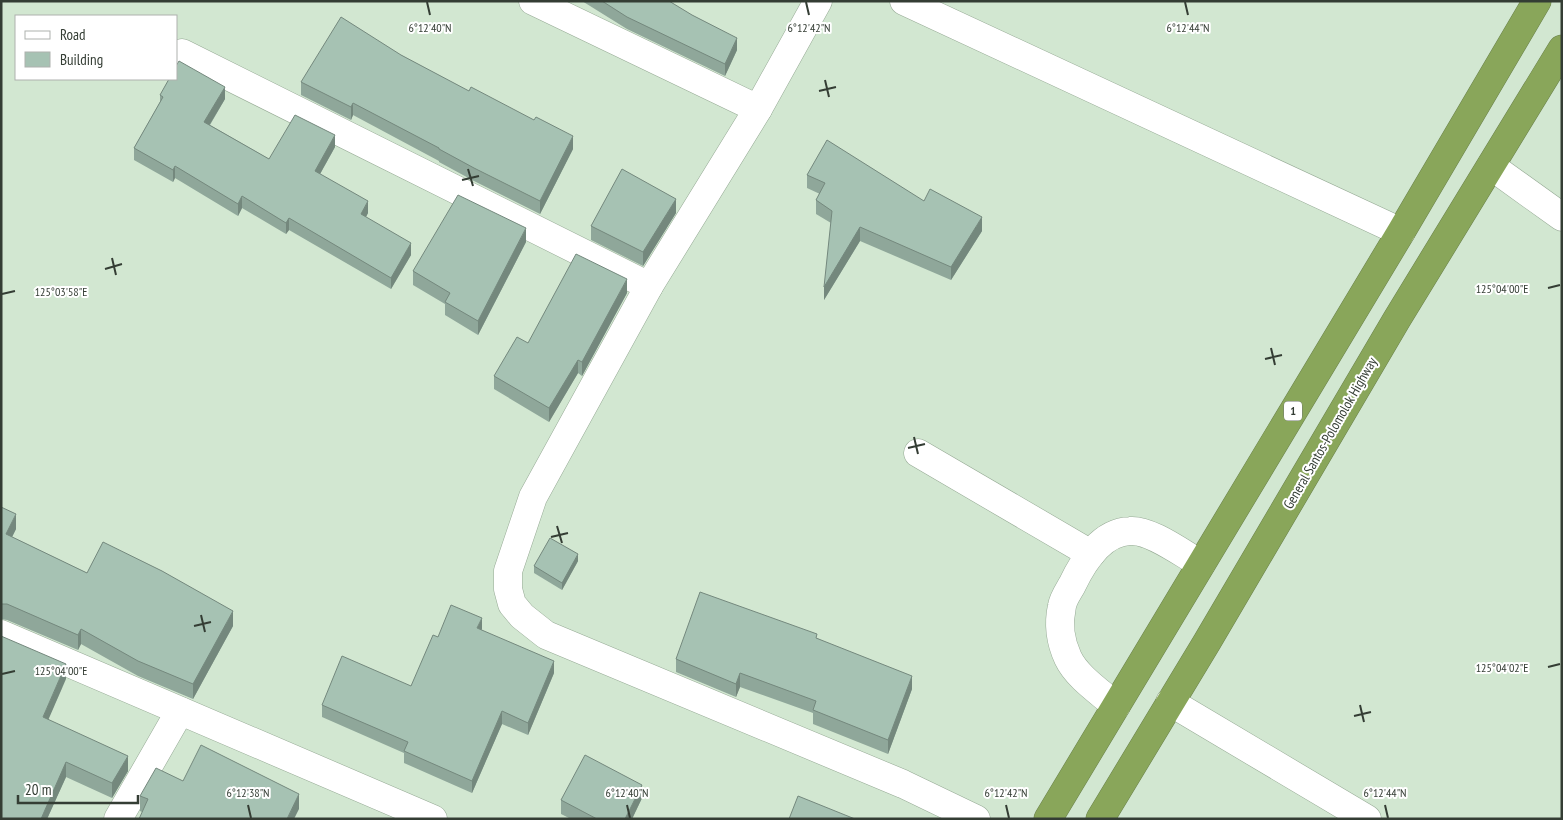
<svg xmlns="http://www.w3.org/2000/svg" width="1563" height="820" font-family="'PT Sans Narrow',sans-serif">
  <rect width="100%" height="100%" fill="#d2e7d1"/>
  <g fill="none" stroke-linecap="round" stroke-linejoin="round">
    <g stroke="#96aa95" stroke-width="29">
      <g id="minor">
        <polyline points="533,1 758,109"/>
        <polyline points="818,1 758,109 649,286 533,497 508,571 508,589 512,604 522,616 546,635 903,784 976,819"/>
        <polyline points="904,1 1401,232"/>
        <polyline points="182,53 649,286"/>
        <polyline points="1491,166 1562,217"/>
        <polyline points="918,453 1091,554"/>
        <polyline points="1,634 433,819"/>
        <polyline points="1170,702 1367,819"/>
        <path d="M1116 706C1100 692 1077 677 1068 658 1060 641 1058 624 1062 606 1063 599 1068 592 1072 585 1083 562 1101 532 1130 531 1150 529 1183 554 1201 564"/>
        <polyline points="118,819 180,711"/>
      </g>
    </g>
    <g stroke="#6b814d" stroke-width="29">
      <g id="highway">
        <polyline points="1048,819 1401,232 1537,1"/>
        <polyline points="1100,819 1207,642 1397,319 1562,49"/>
      </g>
    </g>
    <use href="#minor" stroke="#fff" stroke-width="28"/>
    <use href="#highway" stroke="#89a65a" stroke-width="28"/>
  </g>
  <g fill="#8fa79a">
    <polygon points="582,1 669,1 737,50 725,76 627,29"/>
    <polygon points="401,55 573,149 540,214 474,181 439,162 439,161 353,115 351,120 301,95 301,82"/>
    <polygon points="160,95 225,99 210,125 269,159 335,147 320,174 368,213 366,217 411,255 391,289 289,230 286,234 242,208 238,216 175,178 173,182 134,160 134,148 160,102"/>
    <polygon points="807,175 924,201 982,231 951,280 860,241 824,300 831,223 816,214 816,200 820,194 807,188"/>
    <polygon points="676,213 643,266 591,240 591,226"/>
    <polygon points="526,242 478,335 445,315 445,304 413,285 413,271"/>
    <polygon points="627,293 582,376 578,373 549,422 494,389 494,376 528,343"/>
    <polygon points="1,507 16,529 12,537 87,573 233,626 193,699 138,676 81,644 78,650 7,620 1,619"/>
    <polygon points="578,561 562,590 534,573 534,566"/>
    <polygon points="482,630 554,673 528,735 502,724 472,793 404,763 404,753 322,717 322,705 411,686"/>
    <polygon points="817,638 912,689 888,754 813,724 813,713 740,687 736,697 676,672 676,659"/>
    <polygon points="66,679 48,719 128,771 112,798 66,777 47,819 1,819"/>
    <polygon points="183,781 299,809 142,812 140,811 140,796"/>
    <polygon points="642,798 632,819 571,819 561,814 561,800"/>
  </g>
  <g fill="#74887d">
    <polygon points="737,38 737,50 725,76 725,64"/>
    <polygon points="225,87 225,99 204,134 204,122"/>
    <polygon points="353,103 353,115 351,120 351,107"/>
    <polygon points="335,135 335,147 315,183 315,171"/>
    <polygon points="573,136 573,149 540,214 540,201"/>
    <polygon points="175,166 175,178 173,182 173,170"/>
    <polygon points="242,196 242,208 238,216 238,204"/>
    <polygon points="676,199 676,213 643,266 643,252"/>
    <polygon points="368,201 368,213 361,226 361,214"/>
    <polygon points="982,217 982,231 951,280 951,267"/>
    <polygon points="289,218 289,230 286,234 286,223"/>
    <polygon points="860,227 860,241 824,300 824,287"/>
    <polygon points="526,228 526,242 478,335 478,321"/>
    <polygon points="411,243 411,255 391,289 391,278"/>
    <polygon points="627,279 627,293 582,376 582,362"/>
    <polygon points="578,360 578,373 549,422 549,408"/>
    <polygon points="16,514 16,529 6,549 6,534"/>
    <polygon points="578,554 578,561 562,590 562,583"/>
    <polygon points="233,611 233,626 193,699 193,684"/>
    <polygon points="482,618 482,630 477,628"/>
    <polygon points="81,629 81,644 78,650 78,635"/>
    <polygon points="554,661 554,673 528,735 528,723"/>
    <polygon points="66,664 66,679 43,732 43,717"/>
    <polygon points="740,673 740,687 736,697 736,684"/>
    <polygon points="912,676 912,689 888,754 888,740"/>
    <polygon points="502,711 502,724 472,793 472,781"/>
    <polygon points="128,756 128,771 112,798 112,783"/>
    <polygon points="66,762 66,777 47,819 41,819"/>
    <polygon points="642,785 642,798 632,819 625,819"/>
    <polygon points="299,794 299,809 294,819 287,819"/>
  </g>
  <g fill="#a6c2b3" stroke="#74887d">
    <polygon points="602,1 669,1 692,15 737,38 725,64 627,17"/>
    <polygon points="341,17 401,55 469,91 471,87 534,120 536,117 573,136 540,201 474,168 439,149 439,148 353,103 351,107 301,82"/>
    <polygon points="179,61 225,87 204,122 269,159 295,115 335,135 315,171 368,201 361,214 411,243 391,278 289,218 286,223 242,196 238,204 175,166 173,170 134,148 163,97 160,95 169,79 176,79 176,66"/>
    <polygon points="827,140 924,201 930,189 982,217 951,267 860,227 824,287 832,211 816,200 825,183 807,175"/>
    <polygon points="622,169 676,199 643,252 591,226"/>
    <polygon points="458,195 526,228 478,321 445,302 450,293 413,271"/>
    <polygon points="576,254 627,279 582,362 578,360 549,408 494,376 517,337 528,343"/>
    <polygon points="1,507 16,514 6,534 87,573 103,542 162,571 233,611 193,684 138,661 81,629 78,635 7,604 1,604"/>
    <polygon points="550,538 578,554 562,583 534,566"/>
    <polygon points="700,592 817,634 816,638 912,676 888,740 813,710 816,701 740,673 736,684 676,659"/>
    <polygon points="451,605 482,618 477,628 554,661 528,723 502,711 472,781 404,751 408,742 322,705 342,656 411,686 433,635 438,637"/>
    <polygon points="1,636 66,664 43,717 128,756 112,783 66,762 41,819 1,819"/>
    <polygon points="201,745 299,794 287,819 139,819 148,799 140,796 156,768 183,781"/>
    <polygon points="585,755 642,785 625,819 597,819 561,800"/>
    <polygon points="798,796 855,819 789,819"/>
  </g>
  <path fill="none" stroke="#343d34" stroke-width="2" d="M427 2 430 15M806 2 809 15M1185 2 1188 15M825 80 829 97M819 91 836 87M468 169 473 186M462 180 479 176M112 258 116 275M105 269 122 264M1548 288 1560 285M2 294 15 291M1271 348 1275 365M1265 359 1282 355M914 437 918 454M908 448 925 444M557 526 562 543M551 537 568 533M201 615 205 632M194 626 211 622M1548 667 1560 664M2 674 15 671M1360 705 1364 722M1354 716 1371 712M248 805 251 818M627 805 630 818M1006 805 1009 818M1385 805 1388 818"/>
  <g text-anchor="middle" stroke-width="4" stroke-linejoin="round" paint-order="stroke">
    <rect fill="#fff" stroke="#717771" stroke-width="1" x="1284" y="401.5" width="18" height="19" rx="4"/>
    <g font-size="12" font-weight="bold" fill="#343d34">
      <text x="1293" y="415">1</text>
    </g>
    <g font-size="14" fill="#343d34" stroke="#fff">
      <text transform="translate(1330 433) rotate(-60)" y="5">General Santos-Polomolok Highway</text>
    </g>
  </g>
  <g font-size="12" text-anchor="middle" fill="#343d34" stroke="#fff" stroke-width="4" stroke-linejoin="round" paint-order="stroke">
    <text x="430" y="32">6°12'40"N</text>
    <text x="809" y="32">6°12'42"N</text>
    <text x="1188" y="32">6°12'44"N</text>
    <text x="1502" y="293">125°04'00"E</text>
    <text x="61" y="296">125°03'58"E</text>
    <text x="1502" y="672">125°04'02"E</text>
    <text x="61" y="675">125°04'00"E</text>
    <text x="248" y="797">6°12'38"N</text>
    <text x="627" y="797">6°12'40"N</text>
    <text x="1006" y="797">6°12'42"N</text>
    <text x="1385" y="797">6°12'44"N</text>
  </g>
  <rect width="1563" height="820" fill="none" stroke="#343d34" stroke-width="5"/>
  <rect x="15" y="15" width="162" height="65" fill="#ffffff" stroke="#aeb1ae"/>
  <rect x="25" y="31" width="25" height="8" fill="#ffffff" stroke="#aeb1ae"/>
  <text x="60" y="40" font-size="15" fill="#343d34">Road</text>
  <rect x="25" y="52" width="25" height="15" fill="#a6c2b3" stroke="#aeb1ae"/>
  <text x="60" y="65" font-size="15" fill="#343d34">Building</text>
  <path d="M18 795v8h120v-8" fill="none" stroke="#343d34" stroke-width="2.5"/>
  <text x="25" y="795" font-size="15" fill="#343d34" stroke="#ffffff" stroke-width="4" paint-order="stroke">20 m</text>
</svg>
